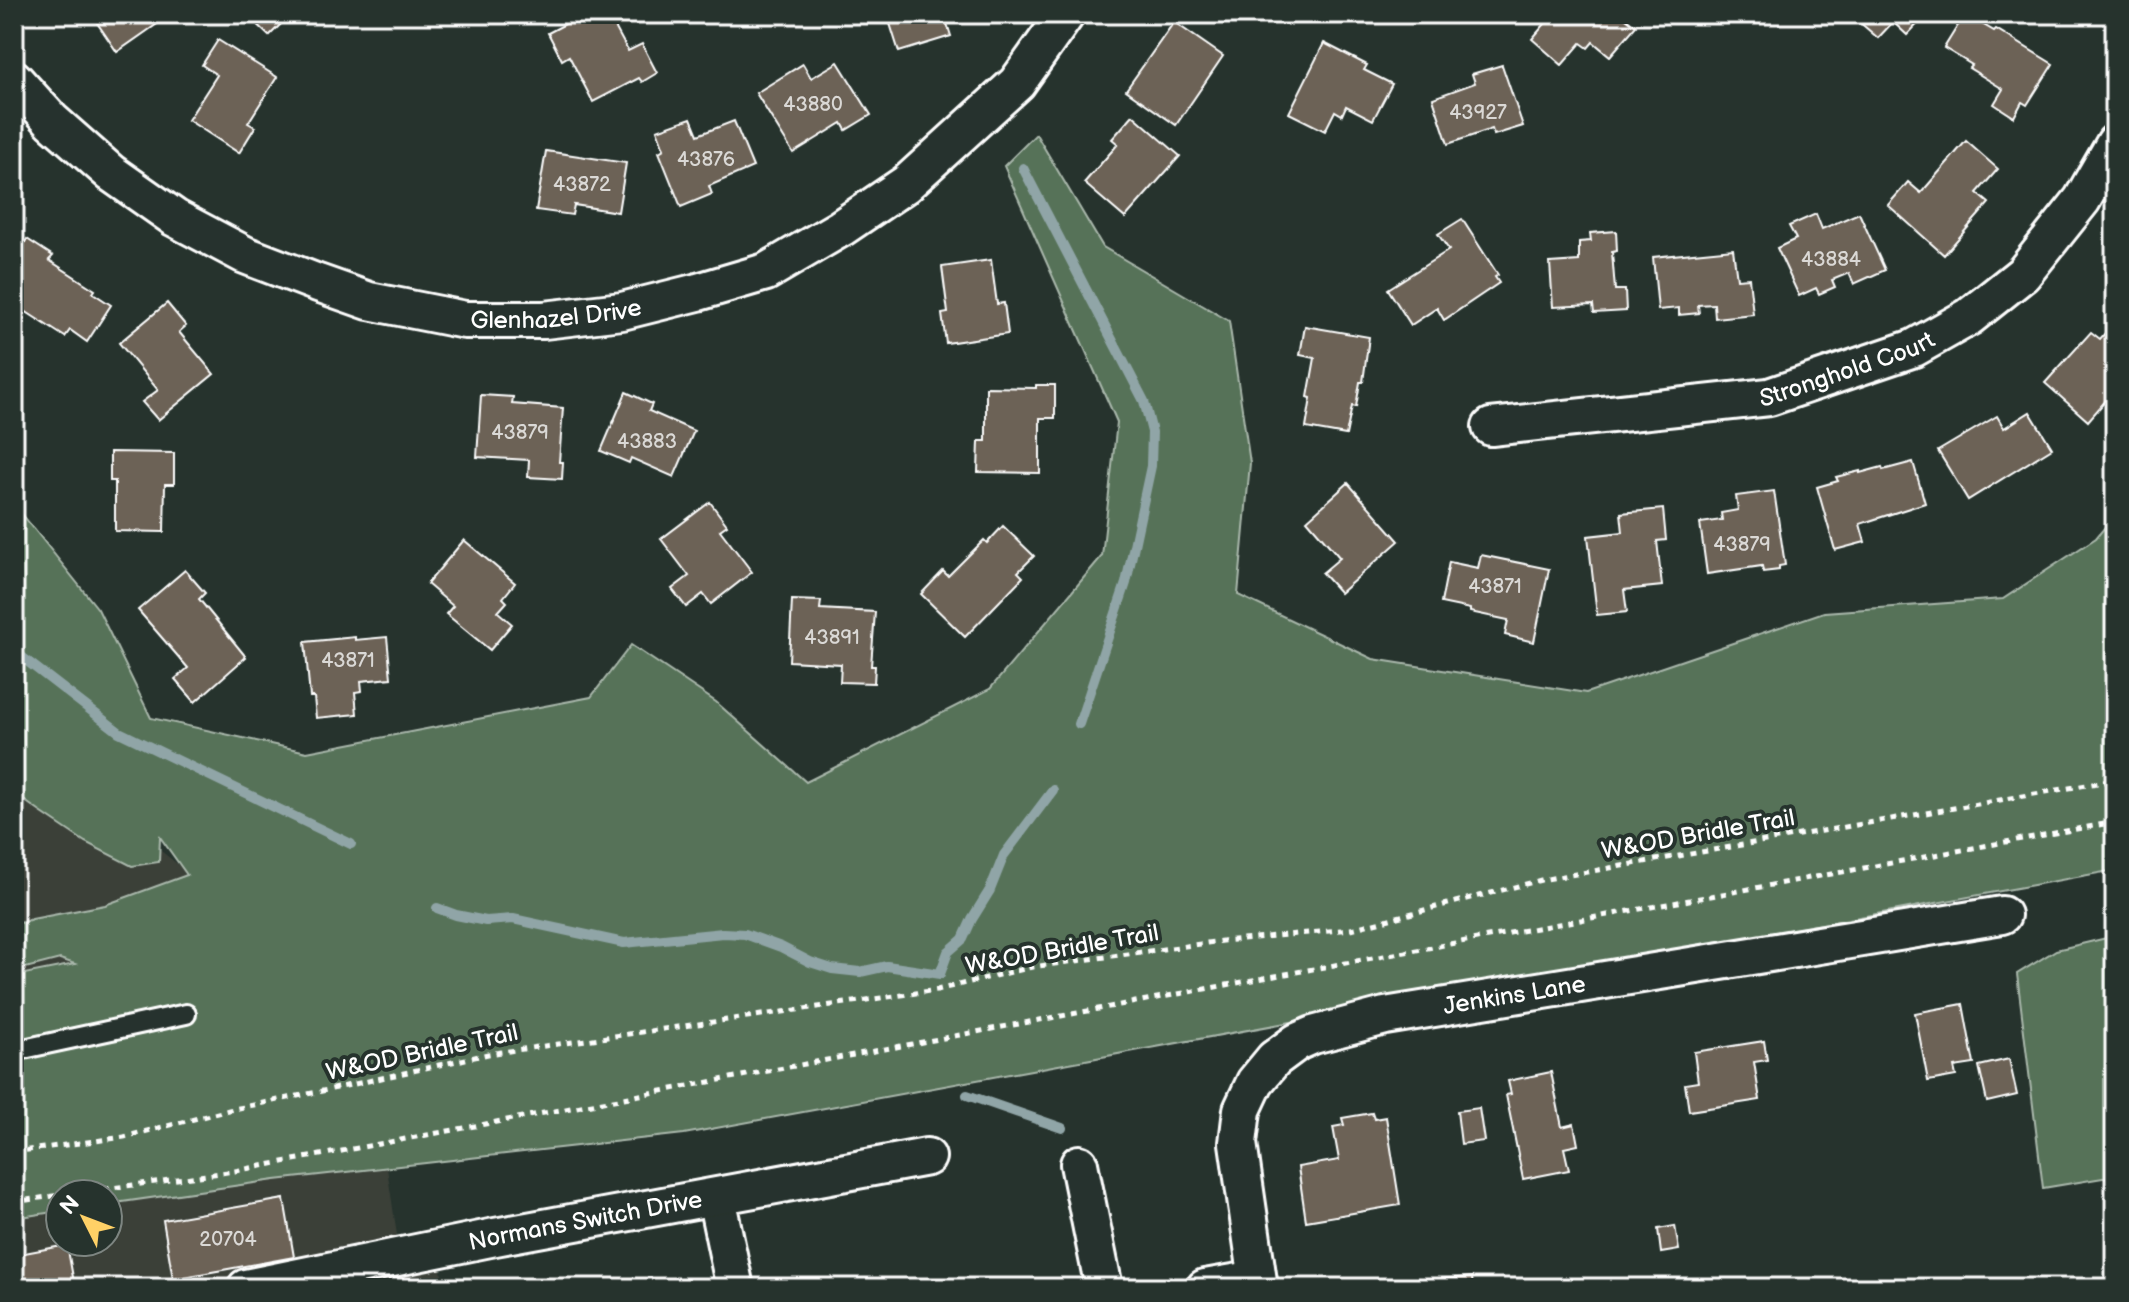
<svg xmlns="http://www.w3.org/2000/svg" width="2129" height="1302" font-family="'Balsamiq Sans',sans-serif">
  <rect width="100%" height="100%" fill="#26332d"/>
  <filter id="ink" filterUnits="userSpaceOnUse"><feTurbulence type="fractalNoise" baseFrequency=".0125" numOctaves="2"/><feDisplacementMap in="SourceGraphic" scale="16" xChannelSelector="R" yChannelSelector="G"/><feConvolveMatrix kernelMatrix="1 2 1 2 8 2 1 2 1" color-interpolation-filters="sRGB"/></filter>
  <g filter="url(#ink)">
    <g fill="#3b4139">
      <polygon points="14,734 259,929 205,942 14,976"/>
      <polygon points="387,1168 402,1269 440,1263 444,1288 14,1288 14,1218 60,1211 60,1242 108,1242 108,1204 275,1180"/>
    </g>
    <g fill="#567259" stroke="#aab8ac" stroke-width="2">
      <polygon points="1036,134 1103,247 1229,321 1250,463 1238,595 1373,659 1586,693 1824,612 2003,599 2096,538 2115,515 2115,870 684,1134 275,1180 108,1204 108,1194 60,1194 60,1211 14,1218 14,976 75,964 60,959 14,971 14,925 32,919 105,905 187,875 160,837 159,862 132,866 85,842 39,811 14,793 14,504 98,609 151,718 307,752 591,697 631,645 716,702 806,782 990,689 1102,556 1117,422 1004,166"/>
      <polygon points="2115,936 2115,1176 2043,1188 2017,974 2056,950"/>
    </g>
    <g fill="none" stroke-linecap="round" stroke-linejoin="round">
      <g stroke="#90a5a7" stroke-width="10">
        <polyline points="1023,168 1144,401 1152,432 1151,466 1126,583 1079,724"/>
        <polyline points="14,651 119,732 351,844"/>
        <polyline points="437,908 456,915 486,921 513,919 624,943 723,933 745,934 781,947 810,962 832,969 860,972 887,966 940,974 948,952 963,939 972,919 990,890 1004,855 1053,790"/>
        <polyline points="967,1095 1062,1128"/>
      </g>
    </g>
    <g fill="#6c6256" stroke="#fff" stroke-width="2">
      <polygon points="91,14 155,14 160,22 117,52"/>
      <polygon points="246,14 291,14 269,36"/>
      <polygon points="584,14 608,14 628,51 642,44 657,73 642,82 639,78 593,102 569,56 562,60 548,33"/>
      <polygon points="887,14 944,14 951,36 899,52"/>
      <polygon points="1545,14 1621,14 1636,26 1610,56 1593,42 1588,48 1581,43 1562,65 1532,39 1550,18"/>
      <polygon points="1864,14 1927,14 1907,35 1893,22 1878,38 1858,21"/>
      <polygon points="1965,14 1994,31 1996,29 2053,64 2027,105 2022,102 2014,117 1994,104 2003,89 1969,68 1972,65 1944,48"/>
      <polygon points="1174,22 1223,56 1176,125 1126,90"/>
      <polygon points="218,40 277,77 248,123 255,127 239,153 188,120 217,75 202,65"/>
      <polygon points="1324,43 1367,65 1364,70 1392,84 1373,120 1346,106 1342,115 1335,111 1325,131 1289,113"/>
      <polygon points="838,62 871,115 846,130 842,123 793,153 756,93 803,64 811,78"/>
      <polygon points="1502,65 1523,126 1494,135 1492,129 1448,144 1433,98 1475,83 1472,74"/>
      <polygon points="1133,115 1180,156 1125,218 1084,183 1118,144 1112,139"/>
      <polygon points="691,118 698,135 734,121 753,167 709,186 712,194 681,207 659,152 664,149 657,130"/>
      <polygon points="1966,141 1998,169 1977,193 1989,203 1944,255 1888,205 1908,182 1921,193"/>
      <polygon points="546,151 626,163 618,212 574,205 572,215 536,210"/>
      <polygon points="1859,213 1885,270 1854,284 1849,273 1832,280 1835,287 1819,294 1816,288 1799,296 1777,248 1796,239 1789,226 1816,214 1822,229"/>
      <polygon points="1462,219 1498,275 1495,277 1499,283 1444,320 1437,308 1411,325 1388,289 1449,250 1438,234"/>
      <polygon points="1616,231 1617,251 1612,252 1615,290 1625,290 1626,311 1594,313 1593,305 1553,307 1550,263 1579,261 1579,242 1591,241 1590,233"/>
      <polygon points="27,239 53,256 49,260 95,290 93,293 111,305 87,342 70,330 65,337 14,304 14,259"/>
      <polygon points="1733,249 1737,279 1749,278 1753,314 1715,318 1714,304 1698,305 1699,313 1679,315 1679,308 1658,310 1653,257"/>
      <polygon points="991,260 997,304 1004,303 1008,334 946,343 942,314 948,313 942,267"/>
      <polygon points="167,303 186,326 179,332 214,374 158,420 142,402 158,390 119,343"/>
      <polygon points="2115,322 2115,390 2088,421 2045,383 2091,332 2100,339"/>
      <polygon points="1305,326 1369,337 1363,382 1360,382 1356,407 1352,406 1346,435 1306,428 1311,398 1308,397 1315,358 1300,355"/>
      <polygon points="1036,385 1055,385 1055,418 1040,418 1040,473 978,472 979,441 986,441 986,387 1036,388"/>
      <polygon points="626,392 652,404 649,411 694,431 674,477 631,458 629,463 601,451"/>
      <polygon points="481,395 513,397 512,404 563,408 559,462 563,462 562,479 528,477 529,460 477,457"/>
      <polygon points="2030,412 2052,448 1968,500 1938,451 1997,416 2004,428"/>
      <polygon points="110,452 174,453 174,484 165,484 164,532 115,531 115,481 110,481"/>
      <polygon points="1913,462 1925,503 1860,524 1865,542 1835,550 1817,487 1838,481 1836,477 1860,471 1860,473 1882,467 1883,470"/>
      <polygon points="1348,483 1399,541 1340,593 1322,573 1340,558 1307,520"/>
      <polygon points="1774,491 1785,565 1779,566 1779,570 1763,572 1762,566 1707,574 1700,523 1722,520 1721,513 1738,510 1736,496"/>
      <polygon points="710,502 727,525 720,530 752,572 711,604 703,594 686,607 672,589 689,576 661,539"/>
      <polygon points="1663,509 1666,540 1657,541 1662,586 1624,590 1627,612 1597,615 1588,536 1623,532 1621,513"/>
      <polygon points="1003,526 1034,556 1018,572 1023,577 965,637 921,594 943,571 948,576 984,540 987,543"/>
      <polygon points="464,540 515,583 503,598 507,602 498,612 512,624 490,650 446,614 453,606 427,584"/>
      <polygon points="1481,555 1549,569 1534,642 1505,635 1508,620 1470,612 1470,609 1441,603 1449,562 1478,568"/>
      <polygon points="185,570 205,593 199,599 246,657 195,702 175,679 188,668 138,610"/>
      <polygon points="792,600 821,601 820,609 875,612 871,666 875,666 874,683 840,682 841,664 789,661"/>
      <polygon points="355,637 355,640 387,637 391,678 361,681 362,691 355,692 357,714 316,718 314,697 310,697 305,642"/>
      <polygon points="1963,1004 1974,1064 1954,1067 1956,1076 1928,1081 1915,1013"/>
      <polygon points="1764,1041 1767,1060 1754,1062 1760,1100 1689,1111 1685,1084 1698,1082 1694,1052"/>
      <polygon points="2009,1059 2017,1095 1987,1102 1979,1066"/>
      <polygon points="1551,1072 1562,1127 1574,1124 1578,1145 1564,1148 1569,1170 1523,1179 1506,1095 1511,1094 1508,1081"/>
      <polygon points="1479,1108 1484,1141 1461,1144 1457,1111"/>
      <polygon points="1372,1113 1374,1119 1386,1117 1400,1205 1306,1221 1298,1167 1339,1160 1333,1127 1344,1125 1342,1118"/>
      <polygon points="284,1199 294,1257 173,1279 163,1220"/>
      <polygon points="1675,1226 1679,1250 1661,1253 1658,1229"/>
      <polygon points="67,1245 75,1288 14,1288 14,1255"/>
      <polygon points="1472,1277 1473,1288 1443,1288 1442,1279"/>
    </g>
    <g fill="none" stroke-linecap="round" stroke-linejoin="round">
      <g stroke="#fff" stroke-width="24">
        <polyline id="service" points="14,1051 186,1014"/>
      </g>
      <g stroke="#fff" stroke-width="42">
        <g id="minor">
          <path id="s1" d="M14 79 52 121 111 173 175 218 245 255 318 283 369 301 465 320H544L622 311 698 292 766 272 841 228 906 184 1017 83 1066 14"/>
          <path id="s2" d="M1491 427 1769 397 1914 348 1969 317 2023 274 2082 200 2115 143"/>
          <polyline points="1079,1164 1104,1288"/>
          <polyline points="716,1197 735,1288"/>
          <path id="s3" d="M246 1288 495 1237 927 1157"/>
          <polyline points="1205,1288 1257,1279"/>
          <path id="s4" d="M1259 1288 1238 1143 1242 1110 1255 1082 1274 1059 1297 1042 1313 1035 1385 1016 2002 915"/>
        </g>
      </g>
      <g stroke="#fff" stroke-width="5" stroke-dasharray="6 6" stroke-linecap="butt">
        <polyline points="14,1152 124,1137 229,1110 337,1088 488,1054 937,990 1032,967 1222,941 1351,929 1541,880 2115,780"/>
        <polyline points="68,1194 235,1171 1253,980 2115,822"/>
        <polyline points="14,1202 60,1195"/>
      </g>
      <use href="#service" stroke="#26332d" stroke-width="18"/>
      <use href="#minor" stroke="#26332d" stroke-width="36"/>
    </g>
  </g>
  <g text-anchor="middle" stroke-width="8" stroke-linejoin="round" paint-order="stroke">
    <g font-size="20" fill="#dad8d5">
      <text x="813" y="111">43880</text>
      <text x="1478" y="119">43927</text>
      <text x="706" y="166">43876</text>
      <text x="582" y="191">43872</text>
      <text x="1831" y="266">43884</text>
      <text x="520" y="439">43879</text>
      <text x="647" y="448">43883</text>
      <text x="1742" y="551">43879</text>
      <text x="1495" y="593">43871</text>
      <text x="832" y="644">43891</text>
      <text x="348" y="667">43871</text>
      <text x="228" y="1246">20704</text>
    </g>
    <g font-size="24" fill="#fff" stroke="#26332d">
      <text dy="8" stroke="none"><textPath href="#s1" startOffset="614">Glenhazel Drive</textPath></text>
      <text dy="8" stroke="none"><textPath href="#s2" startOffset="362">Stronghold Court</textPath></text>
      <text transform="translate(1698 834) rotate(-10)" y="8">W&amp;OD Bridle Trail</text>
      <text transform="translate(1062 949) rotate(-10)" y="8">W&amp;OD Bridle Trail</text>
      <text dy="8" stroke="none"><textPath href="#s4" startOffset="492">Jenkins Lane</textPath></text>
      <text transform="translate(422 1052) rotate(-12)" y="8">W&amp;OD Bridle Trail</text>
      <text dy="8" stroke="none"><textPath href="#s3" startOffset="346">Normans Switch Drive</textPath></text>
    </g>
  </g>
  <rect width="2129" height="1302" fill="none" stroke="#26332d" stroke-width="48"/>
  <rect x="24" y="24" width="2081" height="1254" fill="none" stroke="#fff" stroke-width="3" filter="url(#ink)"/>
  <g transform="translate(84 1218) rotate(312)"><circle r="38" fill="#26332d" stroke="#7d8581" stroke-width="2"/>
  <path d="M0-6L14 30L0 20L-14 30Z" fill="#ffd166"/>
  <text y="-12" font-size="22" font-weight="bold" text-anchor="middle" fill="#ffffff">N</text>
  </g>
</svg>
